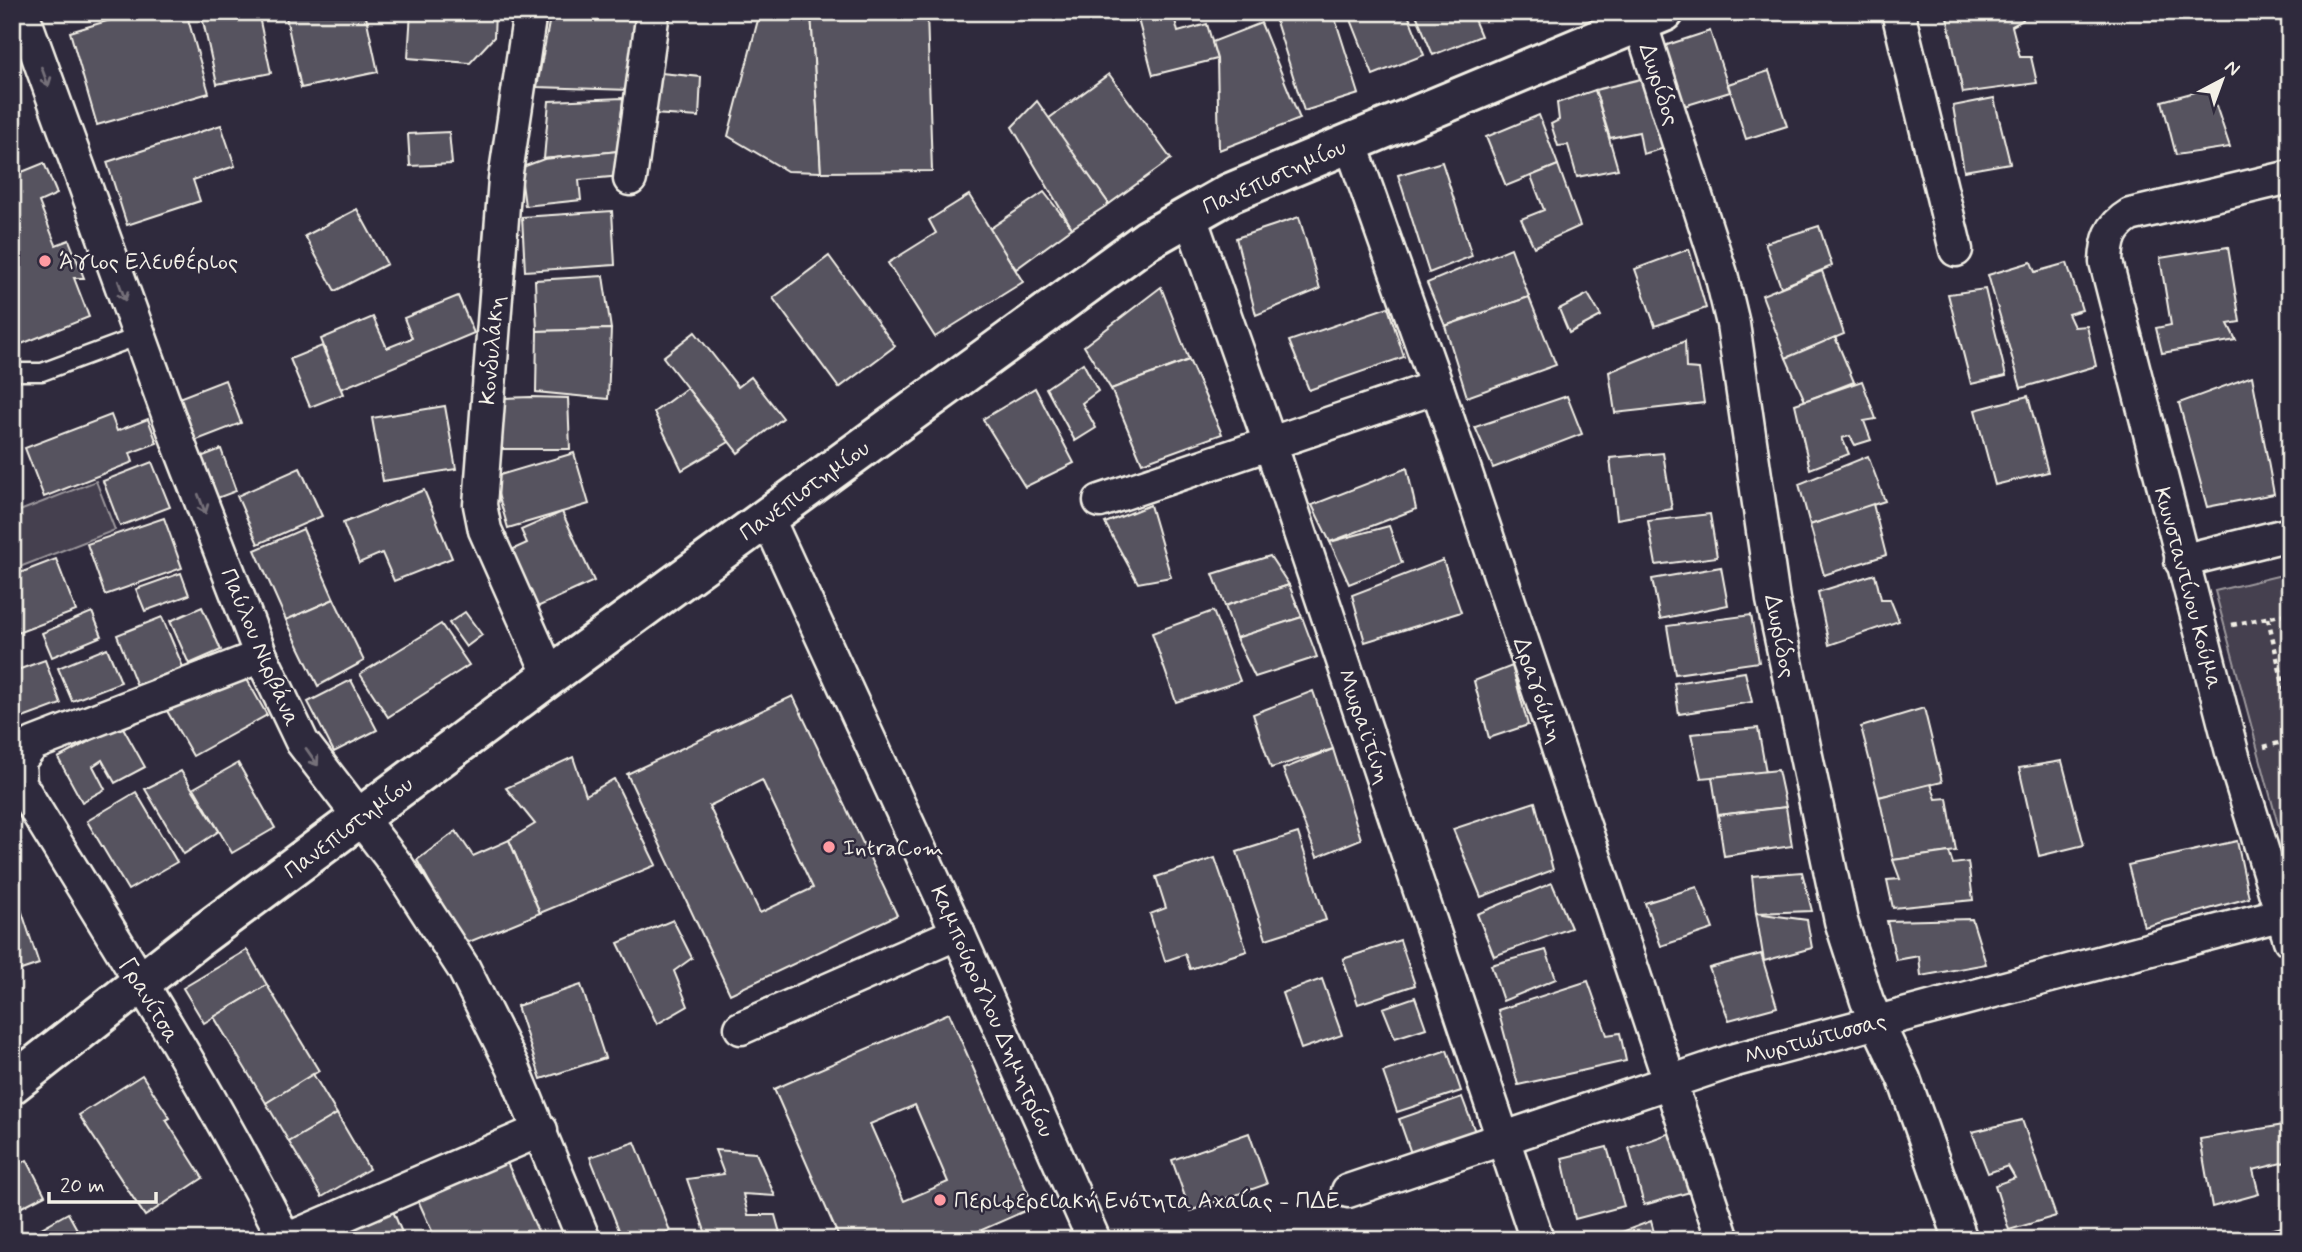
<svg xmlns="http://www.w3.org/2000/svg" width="2302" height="1252" font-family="Mynerve,sans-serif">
  <rect width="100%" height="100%" fill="#2f2a3d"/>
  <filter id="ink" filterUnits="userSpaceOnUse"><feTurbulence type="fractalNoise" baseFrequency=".0143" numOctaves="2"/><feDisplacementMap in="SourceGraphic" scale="14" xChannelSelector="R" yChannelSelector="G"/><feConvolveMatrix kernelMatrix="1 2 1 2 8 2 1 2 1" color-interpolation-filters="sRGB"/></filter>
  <g filter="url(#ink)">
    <g fill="#454050" stroke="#9c989c" stroke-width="2">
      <polygon points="96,481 115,530 12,570 12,514"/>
      <polygon points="2290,573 2290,869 2215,591"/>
    </g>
    <g fill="#56525f" stroke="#f4f1e8" stroke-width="2" fill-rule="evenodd">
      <polygon points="137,12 186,12 209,93 97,125 70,32"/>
      <polygon points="201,12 258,12 271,73 217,84"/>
      <polygon points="285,12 365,12 378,72 301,88"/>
      <polygon points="411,12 495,12 494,37 470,63 408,58"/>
      <polygon points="551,12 638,21 630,90 537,87"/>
      <polygon points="558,12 627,12 626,18"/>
      <polygon points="760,12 811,12 821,172 787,171 728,136"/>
      <polygon points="811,12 927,12 932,171 821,172"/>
      <polygon points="1136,12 1173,12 1178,32 1207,24 1217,59 1153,75"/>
      <polygon points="1273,12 1333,12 1359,94 1304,111"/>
      <polygon points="1348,12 1407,12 1424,55 1373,75"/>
      <polygon points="1415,12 1471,12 1481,36 1433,55"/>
      <polygon points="1946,12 2021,12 2023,20 2012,26 2020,57 2031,57 2037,83 1963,93"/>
      <polygon points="1261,23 1300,119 1219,150 1217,59 1212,42"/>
      <polygon points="1710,31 1730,92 1684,106 1664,46"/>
      <polygon points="1769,71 1787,126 1746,139 1728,84"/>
      <polygon points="661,73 701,77 699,117 653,114"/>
      <polygon points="1109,74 1171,159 1109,204 1048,119"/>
      <polygon points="1641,79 1665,148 1643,154 1639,132 1610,138 1595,90"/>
      <polygon points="2210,88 2230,147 2176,155 2162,101"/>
      <polygon points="1595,90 1618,169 1577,177 1568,145 1558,146 1551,124 1559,120 1557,103"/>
      <polygon points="623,98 618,151 544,159 549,101"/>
      <polygon points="1994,98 2010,163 1964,171 1953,106"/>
      <polygon points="1037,101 1109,204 1072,228 1012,127"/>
      <polygon points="1539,115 1558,165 1506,186 1486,137"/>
      <polygon points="221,125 235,166 193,180 200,201 127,225 107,162"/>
      <polygon points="449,132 452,164 410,166 408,134"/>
      <polygon points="618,151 621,176 579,180 581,200 525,206 520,168 544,159"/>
      <polygon points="1442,162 1472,256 1429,273 1398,175"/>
      <polygon points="44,163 57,194 39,202 56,245 69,240 84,278 74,278 89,317 19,345 12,328 12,176"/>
      <polygon points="1558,165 1580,226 1534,247 1521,219 1544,210 1531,176"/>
      <polygon points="1044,192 1072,228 1016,269 988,230"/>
      <polygon points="969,195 1023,282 935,337 888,263 936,233 929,220"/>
      <polygon points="357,209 387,264 335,291 305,236"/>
      <polygon points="612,211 615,265 525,271 522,217"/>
      <polygon points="1299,217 1320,289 1256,315 1236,238"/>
      <polygon points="1819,226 1832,266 1781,287 1765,243"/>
      <polygon points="2228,247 2240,322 2228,324 2236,340 2162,353 2156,328 2171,325 2160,258"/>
      <polygon points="1511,248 1529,297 1445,326 1427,283"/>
      <polygon points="1689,249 1706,308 1655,326 1635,269"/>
      <polygon points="829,256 895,346 839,388 773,298"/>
      <polygon points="2031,262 2035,272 2067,263 2082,310 2068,314 2074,327 2087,326 2096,366 2021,388 1988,275"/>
      <polygon points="1822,271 1844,334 1786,358 1762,295"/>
      <polygon points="603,276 611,329 537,331 535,280"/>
      <polygon points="1161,287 1189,360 1111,389 1084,346"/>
      <polygon points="1985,289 2006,376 1971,384 1948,294"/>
      <polygon points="1588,294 1601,316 1569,333 1559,309"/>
      <polygon points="458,296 474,333 341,389 321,339 373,317 387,348 412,338 404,318"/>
      <polygon points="1529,297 1556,365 1467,397 1445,326"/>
      <polygon points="1388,307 1404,357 1309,390 1289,341"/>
      <polygon points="611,329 608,399 536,392 537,331"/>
      <polygon points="695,332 738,387 751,377 783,418 738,453 663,357"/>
      <polygon points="1835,337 1854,382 1805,401 1786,358"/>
      <polygon points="1685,341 1686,368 1699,369 1704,403 1615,413 1609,372"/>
      <polygon points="322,346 343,394 310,407 290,359"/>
      <polygon points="1189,360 1222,434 1142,463 1111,389"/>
      <polygon points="1083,363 1098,391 1082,403 1096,428 1075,441 1046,388"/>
      <polygon points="2252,376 2274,494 2207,507 2179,403"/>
      <polygon points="225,380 241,423 192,442 176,399"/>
      <polygon points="1862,381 1876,419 1864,421 1871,440 1855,445 1850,436 1842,438 1849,454 1810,469 1795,404"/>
      <polygon points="687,388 729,442 682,470 654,412"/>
      <polygon points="1035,388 1074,463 1025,487 983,419"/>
      <polygon points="1567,396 1582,434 1493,468 1475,427"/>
      <polygon points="2028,396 2048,472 1995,485 1975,410"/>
      <polygon points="531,397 568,398 570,449 502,449 502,398"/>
      <polygon points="445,406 456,469 383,481 372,418"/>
      <polygon points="111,415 117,431 148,419 157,443 130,453 133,462 44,497 25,448"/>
      <polygon points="221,449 236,491 212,500 198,458"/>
      <polygon points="574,453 589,504 508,528 493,477"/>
      <polygon points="1663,453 1672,509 1617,519 1610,458"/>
      <polygon points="1868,456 1885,501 1810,525 1799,484"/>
      <polygon points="152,462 170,507 120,526 103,481"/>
      <polygon points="300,468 322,516 258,544 237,496"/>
      <polygon points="1407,468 1416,509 1330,542 1312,505"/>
      <polygon points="424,490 452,558 394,581 382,553 359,563 343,523"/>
      <polygon points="1873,504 1886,555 1824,575 1810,525"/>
      <polygon points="1150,505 1171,577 1138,583 1105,523"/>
      <polygon points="562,512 594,581 533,609 507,552 527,543 521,530"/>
      <polygon points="1710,514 1717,557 1656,565 1648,521"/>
      <polygon points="164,518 182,568 105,595 87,544"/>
      <polygon points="1389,526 1402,563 1349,584 1330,542"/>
      <polygon points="303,529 334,599 286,620 255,550"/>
      <polygon points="1270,556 1289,585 1225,606 1213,574"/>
      <polygon points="56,559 76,611 12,635 12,576"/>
      <polygon points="1443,560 1461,612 1365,642 1352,595"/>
      <polygon points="1721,567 1728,605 1660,619 1652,579"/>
      <polygon points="181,573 189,595 145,611 136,589"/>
      <polygon points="1875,574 1881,599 1890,599 1899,621 1829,645 1818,592"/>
      <polygon points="1289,585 1302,617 1236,638 1225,606"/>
      <polygon points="334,599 364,661 318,686 286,620"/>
      <polygon points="202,607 221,650 189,664 170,621"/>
      <polygon points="1213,611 1240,681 1176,702 1152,633"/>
      <polygon points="92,612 102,636 52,657 42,633"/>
      <polygon points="465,612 482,635 466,647 449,623"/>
      <polygon points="1751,615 1759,662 1675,674 1667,626"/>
      <polygon points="162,617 183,667 137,686 117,635"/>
      <polygon points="1302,617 1317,657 1255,677 1236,638"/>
      <polygon points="441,624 469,665 388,717 360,674"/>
      <polygon points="107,648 121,682 72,701 58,668"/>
      <polygon points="45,660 61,704 12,722 12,672"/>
      <polygon points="1512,666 1528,725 1489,738 1474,681"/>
      <polygon points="240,667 267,715 193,756 166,709"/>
      <polygon points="1745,672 1752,702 1679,714 1674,683"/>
      <polygon points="351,680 377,730 334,752 308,702"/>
      <polygon points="1313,691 1333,749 1271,768 1253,714"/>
      <path d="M793 696 897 915 730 994 627 774ZM762 780 813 888 760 913 709 806Z"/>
      <polygon points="1924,708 1942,782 1879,797 1861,727"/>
      <polygon points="121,724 145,767 115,783 102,760 93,766 105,789 82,802 58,758"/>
      <polygon points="1758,728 1766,772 1701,778 1691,734"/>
      <polygon points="1333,749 1361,839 1317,857 1283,769"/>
      <polygon points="573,757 586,795 614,779 656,865 540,913 509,840 535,824 506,788"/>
      <polygon points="2062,761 2084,845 2039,856 2019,768"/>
      <polygon points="238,763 275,828 232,853 194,788"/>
      <polygon points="1778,770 1786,807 1718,815 1712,777"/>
      <polygon points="181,771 219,831 184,854 145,789"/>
      <polygon points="1931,784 1936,799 1947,798 1956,851 1893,860 1879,797"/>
      <polygon points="136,792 177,862 128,890 87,821"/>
      <polygon points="1535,802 1553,870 1481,897 1453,829"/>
      <polygon points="1786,807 1792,846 1724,856 1718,815"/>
      <polygon points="456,831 473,856 509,840 540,913 464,944 417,860"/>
      <polygon points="1298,833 1326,920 1266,939 1237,852"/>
      <polygon points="2237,841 2249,898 2144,927 2128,865"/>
      <polygon points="1949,852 1953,864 1968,862 1973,900 1893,908 1887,880 1900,879 1893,860"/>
      <polygon points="1215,858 1247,951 1190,969 1185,954 1165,961 1150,914 1166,908 1156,877"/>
      <polygon points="1802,872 1812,911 1756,913 1752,876"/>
      <polygon points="1552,883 1571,928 1494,956 1477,914"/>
      <polygon points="1697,887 1713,929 1661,946 1645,903"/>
      <polygon points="21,909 39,964 12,973 12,911"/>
      <polygon points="1756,913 1807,920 1812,948 1764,961"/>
      <polygon points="1972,919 1986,964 1921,976 1919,956 1896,960 1887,921"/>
      <polygon points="673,920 692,958 674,971 688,1006 657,1024 618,943"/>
      <polygon points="1400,940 1415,985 1358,1004 1343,959"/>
      <polygon points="247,950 267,985 204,1023 183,988"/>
      <polygon points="1546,950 1556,979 1503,1001 1491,965"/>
      <polygon points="1761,954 1777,1007 1729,1020 1709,968"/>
      <polygon points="1322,979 1342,1035 1301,1049 1282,993"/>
      <polygon points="1588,981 1607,1035 1620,1033 1626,1061 1518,1085 1498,1010"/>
      <polygon points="267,985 319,1071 266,1103 214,1017"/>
      <polygon points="581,985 605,1058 541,1079 517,1006"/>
      <polygon points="1415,997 1426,1028 1395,1038 1383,1008"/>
      <path d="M949 1013 1034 1207 959 1240H840L774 1089ZM915 1105 948 1182 904 1201 870 1124Z"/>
      <polygon points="1447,1050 1461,1091 1397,1112 1383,1072"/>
      <polygon points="313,1074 337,1114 289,1142 266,1103"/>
      <polygon points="142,1075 170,1118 166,1120 203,1178 145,1216 79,1115"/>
      <polygon points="1462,1097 1477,1137 1413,1159 1399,1119"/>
      <polygon points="337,1114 369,1169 322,1197 289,1142"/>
      <polygon points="2022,1120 2056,1216 2009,1230 1995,1185 2015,1178 2008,1166 1988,1173 1972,1132"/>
      <polygon points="2284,1125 2290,1161 2253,1170 2259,1194 2212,1207 2200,1139"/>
      <polygon points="1673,1132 1690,1192 1644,1205 1629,1148"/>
      <polygon points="1249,1133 1267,1184 1190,1211 1172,1160"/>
      <polygon points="635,1142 670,1231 650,1240 623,1240 590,1157"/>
      <polygon points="1607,1147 1624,1206 1575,1219 1562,1158"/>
      <polygon points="715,1150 756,1153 775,1196 743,1194 748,1215 775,1215 780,1233 752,1240 708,1240 687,1179 724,1174"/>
      <polygon points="505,1158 542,1240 436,1240 417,1198"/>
      <polygon points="27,1160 45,1195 12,1212 12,1168"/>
      <polygon points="393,1211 405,1240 329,1240 329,1239"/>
      <polygon points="68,1213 83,1240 20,1240"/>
      <polygon points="1651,1221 1656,1240 1601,1240"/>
      <polygon points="2290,1225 2290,1240 2264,1240 2262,1232"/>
    </g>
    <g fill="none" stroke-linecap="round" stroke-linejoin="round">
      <g stroke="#f4f1e8" stroke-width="21">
        <polyline id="lane" points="12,372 42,372 139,336"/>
      </g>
      <g stroke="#f4f1e8" stroke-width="37">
        <g id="street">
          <polyline points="22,12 180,447 261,656 302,742 398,867 464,969 513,1067 584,1240"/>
          <polyline points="530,12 505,179 480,505 485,530 550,676"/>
          <polyline points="1898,12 1956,250"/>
          <polyline points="1640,22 1721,274 1733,324 1773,600 1841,921 1867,1001 1904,1079 1961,1240"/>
          <polyline points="1350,142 1437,387 1723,1240"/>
          <path d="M2290 177 2130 215C2110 227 2107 240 2106 262L2233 756 2290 940"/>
          <polyline points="630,179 653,12"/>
          <polyline points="1189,214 1270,443 1537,1240"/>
          <polyline points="1100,501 1437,387"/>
          <polyline points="767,517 958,933 1094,1240"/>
          <polyline points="2181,561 2290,534"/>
          <path d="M261 656 33 744 19 761 20 784C111 934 207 1083 285 1240"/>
          <polyline points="741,1028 958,933"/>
          <polyline points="1348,1191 1735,1060 2290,912"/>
          <polyline points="286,1240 541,1130"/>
        </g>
      </g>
      <g stroke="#f4f1e8" stroke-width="44">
        <polyline id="primary" points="12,1084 195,940 550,676 1147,240 1230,193 1664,12"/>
      </g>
      <g stroke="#f4f1e8" stroke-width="4.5" stroke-dasharray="5 5" stroke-linecap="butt">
        <polyline points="2268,618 2290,714"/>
        <polyline points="2232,625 2290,613"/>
        <polyline points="2264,747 2290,740"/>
      </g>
      <use href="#lane" stroke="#2f2a3d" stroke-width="16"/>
      <use href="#street" stroke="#2f2a3d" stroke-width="32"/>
      <use href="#primary" stroke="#2f2a3d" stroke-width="38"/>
    </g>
    <defs><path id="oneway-shaft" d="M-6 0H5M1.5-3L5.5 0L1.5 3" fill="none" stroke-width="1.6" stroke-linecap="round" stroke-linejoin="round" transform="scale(1.75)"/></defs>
    <g stroke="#747079">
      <use href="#oneway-shaft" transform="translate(45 77) rotate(70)"/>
      <use href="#oneway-shaft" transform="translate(122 291) rotate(70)"/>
      <use href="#oneway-shaft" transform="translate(202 504) rotate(69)"/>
      <use href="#oneway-shaft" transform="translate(312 757) rotate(55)"/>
    </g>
  </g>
  <g fill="#ff9aa2" stroke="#2f2a3d" stroke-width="2.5">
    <circle cx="45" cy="261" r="7"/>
    <circle cx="829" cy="847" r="7"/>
    <circle cx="940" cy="1200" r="7"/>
  </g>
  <g text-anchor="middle" stroke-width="5" stroke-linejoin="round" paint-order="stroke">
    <g font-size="23" fill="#f4f1e8" stroke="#2f2a3d">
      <text transform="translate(1660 84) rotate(72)" y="8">Δωρίδος</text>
      <text transform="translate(1274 176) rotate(-24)" y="8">Πανεπιστημίου</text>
      <text transform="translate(491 350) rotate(-85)" y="8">Κονδυλάκη</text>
      <text transform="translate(804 490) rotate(-36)" y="8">Πανεπιστημίου</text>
      <text transform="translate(2189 588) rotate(75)" y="8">Κωνσταντίνου Κούμα</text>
      <text transform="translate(1781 636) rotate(79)" y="8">Δωρίδος</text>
      <text transform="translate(261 647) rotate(67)" y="8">Παύλου Νιρβάνα</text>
      <text transform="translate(1539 690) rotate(71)" y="8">Δραγούμη</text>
      <text transform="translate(1365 726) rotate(71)" y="8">Μωραϊτίνη</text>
      <text transform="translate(348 827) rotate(-37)" y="8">Πανεπιστημίου</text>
      <text transform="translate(150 1000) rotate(59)" y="8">Γρανίτσα</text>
      <text transform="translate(993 1011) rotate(66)" y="8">Καμπούρογλου Δημητρίου</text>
      <text transform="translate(1815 1038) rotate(-15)" y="8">Μυρτιώτισσας</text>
    </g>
    <g font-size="23" fill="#f4f1e8" stroke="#2f2a3d" text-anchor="start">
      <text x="59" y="269">Άγιος Ελευθέριος</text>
      <text x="843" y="855">IntraCom</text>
      <text x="954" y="1208">Περιφερειακή Ενότητα Αχαίας - ΠΔΕ</text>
    </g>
  </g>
  <rect width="2302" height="1252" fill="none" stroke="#2f2a3d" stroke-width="42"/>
  <rect x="21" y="21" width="2260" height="1210" fill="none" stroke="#f4f1e8" stroke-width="2.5" filter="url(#ink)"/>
  <g transform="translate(2222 80) rotate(41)" stroke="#2f2a3d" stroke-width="5" paint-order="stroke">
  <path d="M0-5L12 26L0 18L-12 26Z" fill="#f4f1e8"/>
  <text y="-10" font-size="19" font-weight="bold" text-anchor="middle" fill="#f4f1e8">N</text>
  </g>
  <path d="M49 1192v10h107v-10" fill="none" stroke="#f4f1e8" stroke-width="3.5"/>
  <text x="60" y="1192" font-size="21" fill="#f4f1e8" stroke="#2f2a3d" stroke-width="5" paint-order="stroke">20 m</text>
</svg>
